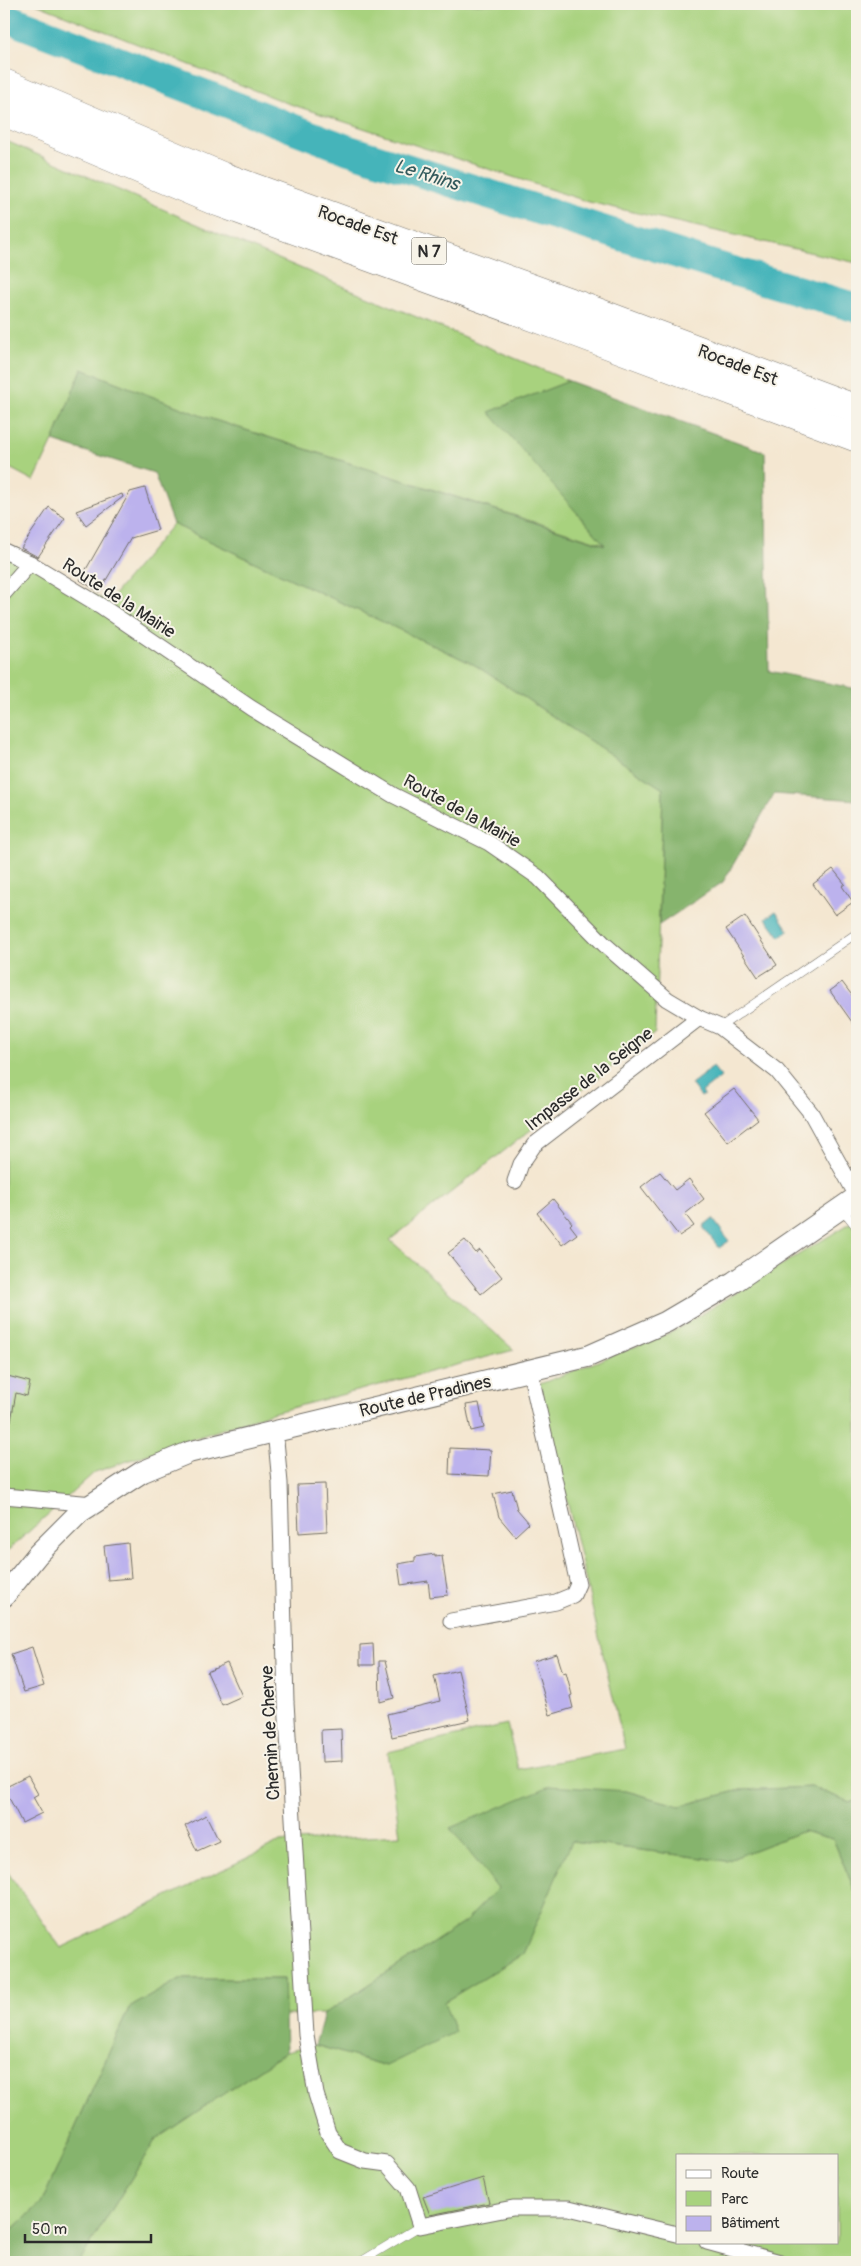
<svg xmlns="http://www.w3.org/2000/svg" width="861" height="2266" font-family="Pangolin,sans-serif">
  <rect width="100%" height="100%" fill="#f7f3e8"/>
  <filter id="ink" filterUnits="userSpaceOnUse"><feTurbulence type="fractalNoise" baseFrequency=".02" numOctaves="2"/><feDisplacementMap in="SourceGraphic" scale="10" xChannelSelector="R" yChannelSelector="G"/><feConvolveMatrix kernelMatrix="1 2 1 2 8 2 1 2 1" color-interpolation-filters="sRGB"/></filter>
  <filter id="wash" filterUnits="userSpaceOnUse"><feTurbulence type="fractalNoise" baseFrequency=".0096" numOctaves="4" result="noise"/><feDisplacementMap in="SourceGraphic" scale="20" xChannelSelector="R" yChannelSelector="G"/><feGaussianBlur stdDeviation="1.12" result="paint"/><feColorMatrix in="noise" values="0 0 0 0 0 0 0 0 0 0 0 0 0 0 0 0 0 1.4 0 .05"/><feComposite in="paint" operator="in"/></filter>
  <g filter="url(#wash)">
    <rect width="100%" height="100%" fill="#f4e7d1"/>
    <g fill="#a8d27e" stroke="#6a7e54" fill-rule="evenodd">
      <polygon points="36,4 857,4 857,263 589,202 284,102"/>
      <polygon points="4,140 238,242 569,381 490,412 607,545 202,416 82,369 53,441 34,481 4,465"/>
      <polygon points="173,524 475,665 663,789 655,1033 390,1240 514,1350 264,1415 95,1472 4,1554 4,547 108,602"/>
      <polygon points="857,1219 857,1801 850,1802 812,1787 740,1790 680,1806 626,1791 450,1828 499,1888 465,1922 324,2014 285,2015 284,1979 180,1979 129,2008 42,2202 4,2238 4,1867 61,1948 280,1842 400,1835 388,1752 507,1724 518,1769 625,1749 540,1384 672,1332"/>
      <path d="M803 1831 833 1839 857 1896V2262H79L156 2139 286 2052 315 2045 386 2066 444 2002 523 1954 571 1841 726 1861ZM677 2155H837V2242H677Z"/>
    </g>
    <g fill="#86b46d" stroke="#58704c">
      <polygon points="82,369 202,416 605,545 489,412 569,381 765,452 769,671 857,689 857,800 774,794 723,882 659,925 663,789 475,665 173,524 154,473 53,441"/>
      <polygon points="550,1786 626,1791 680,1806 740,1790 812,1787 850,1802 857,1801 857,1896 833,1839 803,1831 726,1861 572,1841 523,1954 444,2002 455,2032 386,2066 315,2045 324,2014 465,1922 498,1888 450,1828"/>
      <polygon points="180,1979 284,1979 286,2052 156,2139 79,2262 4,2262 4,2238 42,2202 129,2008"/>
    </g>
    <g fill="#44b4ba" stroke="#387072">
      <polygon points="776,911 789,931 780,937 766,918"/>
      <polygon points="713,1067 721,1077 702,1092 704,1095 701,1097 691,1084"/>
      <polygon points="713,1219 729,1241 719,1248 703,1227"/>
    </g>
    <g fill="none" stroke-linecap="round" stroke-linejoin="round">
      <polyline stroke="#44b4ba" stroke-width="30" points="4,17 349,150 713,265 857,308"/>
    </g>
    <g id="blocks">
      <g fill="#bcb2ed">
        <polygon points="145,488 158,530 131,538 99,592 80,580 130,492"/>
        <polygon points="122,494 123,497 86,525 76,511"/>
        <polygon points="49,507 65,518 38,557 21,548"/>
        <polygon points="833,869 845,884 842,886 853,902 835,915 813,884"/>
        <polygon points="745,916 777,965 758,977 726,929"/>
        <polygon points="842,982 857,1002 857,1029 830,991"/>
        <polygon points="734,1089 758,1119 728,1142 704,1112"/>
        <polygon points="660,1172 675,1190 689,1179 704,1199 685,1214 694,1226 679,1236 641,1187"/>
        <polygon points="553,1199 572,1223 570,1225 577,1234 562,1245 537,1213"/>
        <polygon points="465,1240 476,1253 480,1250 502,1277 481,1294 448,1253"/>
        <polygon points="4,1375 30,1382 27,1396 16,1393 11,1421 4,1421"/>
        <polygon points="479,1403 484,1428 471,1431 466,1405"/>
        <polygon points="450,1448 491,1450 489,1476 449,1474"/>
        <polygon points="325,1484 327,1531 299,1533 297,1485"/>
        <polygon points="512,1490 517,1509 529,1523 515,1536 499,1517 493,1494"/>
        <polygon points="128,1543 131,1578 108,1580 104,1546"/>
        <polygon points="435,1554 435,1557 442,1556 448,1595 430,1597 428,1581 401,1585 398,1564 415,1561 415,1557"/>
        <polygon points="373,1644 374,1665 360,1665 360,1645"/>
        <polygon points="32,1647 44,1686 24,1692 11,1654"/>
        <polygon points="557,1654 563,1673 566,1672 572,1695 570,1696 573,1708 550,1715 534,1661"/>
        <polygon points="379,1661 385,1661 394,1698 380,1702"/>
        <polygon points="227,1663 242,1696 222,1705 207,1672"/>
        <polygon points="458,1670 470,1720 392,1737 387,1714 440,1701 434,1676"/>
        <polygon points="341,1729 342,1761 322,1762 321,1730"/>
        <polygon points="28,1776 38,1794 33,1797 42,1813 22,1823 4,1788"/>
        <polygon points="206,1815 219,1841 197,1851 185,1826"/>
        <polygon points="483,2178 489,2203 430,2215 423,2197"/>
      </g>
    </g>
  </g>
  <g filter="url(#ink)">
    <use href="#blocks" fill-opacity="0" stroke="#716d65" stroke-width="1"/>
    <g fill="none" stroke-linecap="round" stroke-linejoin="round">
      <g stroke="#716d65" stroke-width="9">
        <g id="lane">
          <polyline points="720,1027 857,933"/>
          <polyline points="843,1210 857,1228"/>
          <polyline points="360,2262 420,2226"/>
        </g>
      </g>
      <g stroke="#716d65" stroke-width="17">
        <g id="street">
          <polyline points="4,551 30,563 101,606 251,708 393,795 489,843 538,877 604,944 667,999 699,1018 720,1027 777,1071 811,1113 857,1196"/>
          <polyline points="4,593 30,563"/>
          <polyline points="515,1181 521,1164 534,1145 699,1018"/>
          <polyline points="275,1430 280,1483 286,1702 306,2035 316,2094 328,2133 340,2151 365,2161 387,2164 408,2188 420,2226 513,2208 569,2208 677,2234"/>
          <polyline points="4,1496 93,1504"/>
          <polyline points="451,1621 556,1602 573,1595 578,1584 530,1371"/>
          <polyline points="707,2242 780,2262"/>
        </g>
      </g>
      <g stroke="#716d65" stroke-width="23">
        <polyline id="secondary" points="4,1596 38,1554 80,1512 142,1472 190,1452 589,1356 666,1322 734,1282 857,1197"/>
      </g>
      <g stroke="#716d65" stroke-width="29">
        <g id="highway">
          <polyline points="4,83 222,176 581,306 857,409"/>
          <polyline points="4,112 212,200 569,330 857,438"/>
        </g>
      </g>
      <use href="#lane" stroke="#fff" stroke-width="8"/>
      <use href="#street" stroke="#fff" stroke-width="15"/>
      <use href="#secondary" stroke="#fff" stroke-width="21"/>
      <use href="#highway" stroke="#fff" stroke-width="28"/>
    </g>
  </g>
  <g text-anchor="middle" stroke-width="4" stroke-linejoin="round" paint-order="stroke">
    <rect fill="#f7f3e8" stroke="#686764" stroke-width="1" x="411.5" y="237.5" width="35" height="27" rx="4"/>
    <g font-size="16" font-weight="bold" fill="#2b2b2b">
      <text x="429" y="257">N 7</text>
    </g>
    <g font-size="18" fill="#2b2b2b" stroke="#f7f3e8">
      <text transform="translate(358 225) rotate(20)" y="6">Rocade Est</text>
      <text transform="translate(738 365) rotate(21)" y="6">Rocade Est</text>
      <text transform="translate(119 598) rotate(33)" y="6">Route de la Mairie</text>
      <text transform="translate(462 811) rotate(29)" y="6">Route de la Mairie</text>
      <text transform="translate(589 1079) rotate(-38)" y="6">Impasse de la Seigne</text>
      <text transform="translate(425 1396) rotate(-13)" y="6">Route de Pradines</text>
      <text transform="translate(270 1733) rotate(-93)" y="6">Chemin de Cherve</text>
    </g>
    <g font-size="19" font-style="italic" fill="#345b5d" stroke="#f7f3e8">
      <text transform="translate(427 174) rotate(17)" y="7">Le Rhins</text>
    </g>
  </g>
  <rect width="861" height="2266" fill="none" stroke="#f7f3e8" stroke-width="20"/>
  <rect x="676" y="2154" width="162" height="90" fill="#f7f3e8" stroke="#a5a39c"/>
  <rect x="686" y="2170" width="25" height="8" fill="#ffffff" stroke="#a5a39c"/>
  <text x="721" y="2178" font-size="15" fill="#2b2b2b">Route</text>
  <rect x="686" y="2191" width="25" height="15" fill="#a8d27e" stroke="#a5a39c"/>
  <text x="721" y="2204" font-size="15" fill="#2b2b2b">Parc</text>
  <rect x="686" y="2216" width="25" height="15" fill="#bcb2ed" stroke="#a5a39c"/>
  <text x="721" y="2228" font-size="15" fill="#2b2b2b">Bâtiment</text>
  <path d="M25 2234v8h126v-8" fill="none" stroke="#2b2b2b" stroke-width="2.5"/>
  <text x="32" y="2234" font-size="15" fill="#2b2b2b" stroke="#f7f3e8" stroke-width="4" paint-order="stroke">50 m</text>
</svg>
